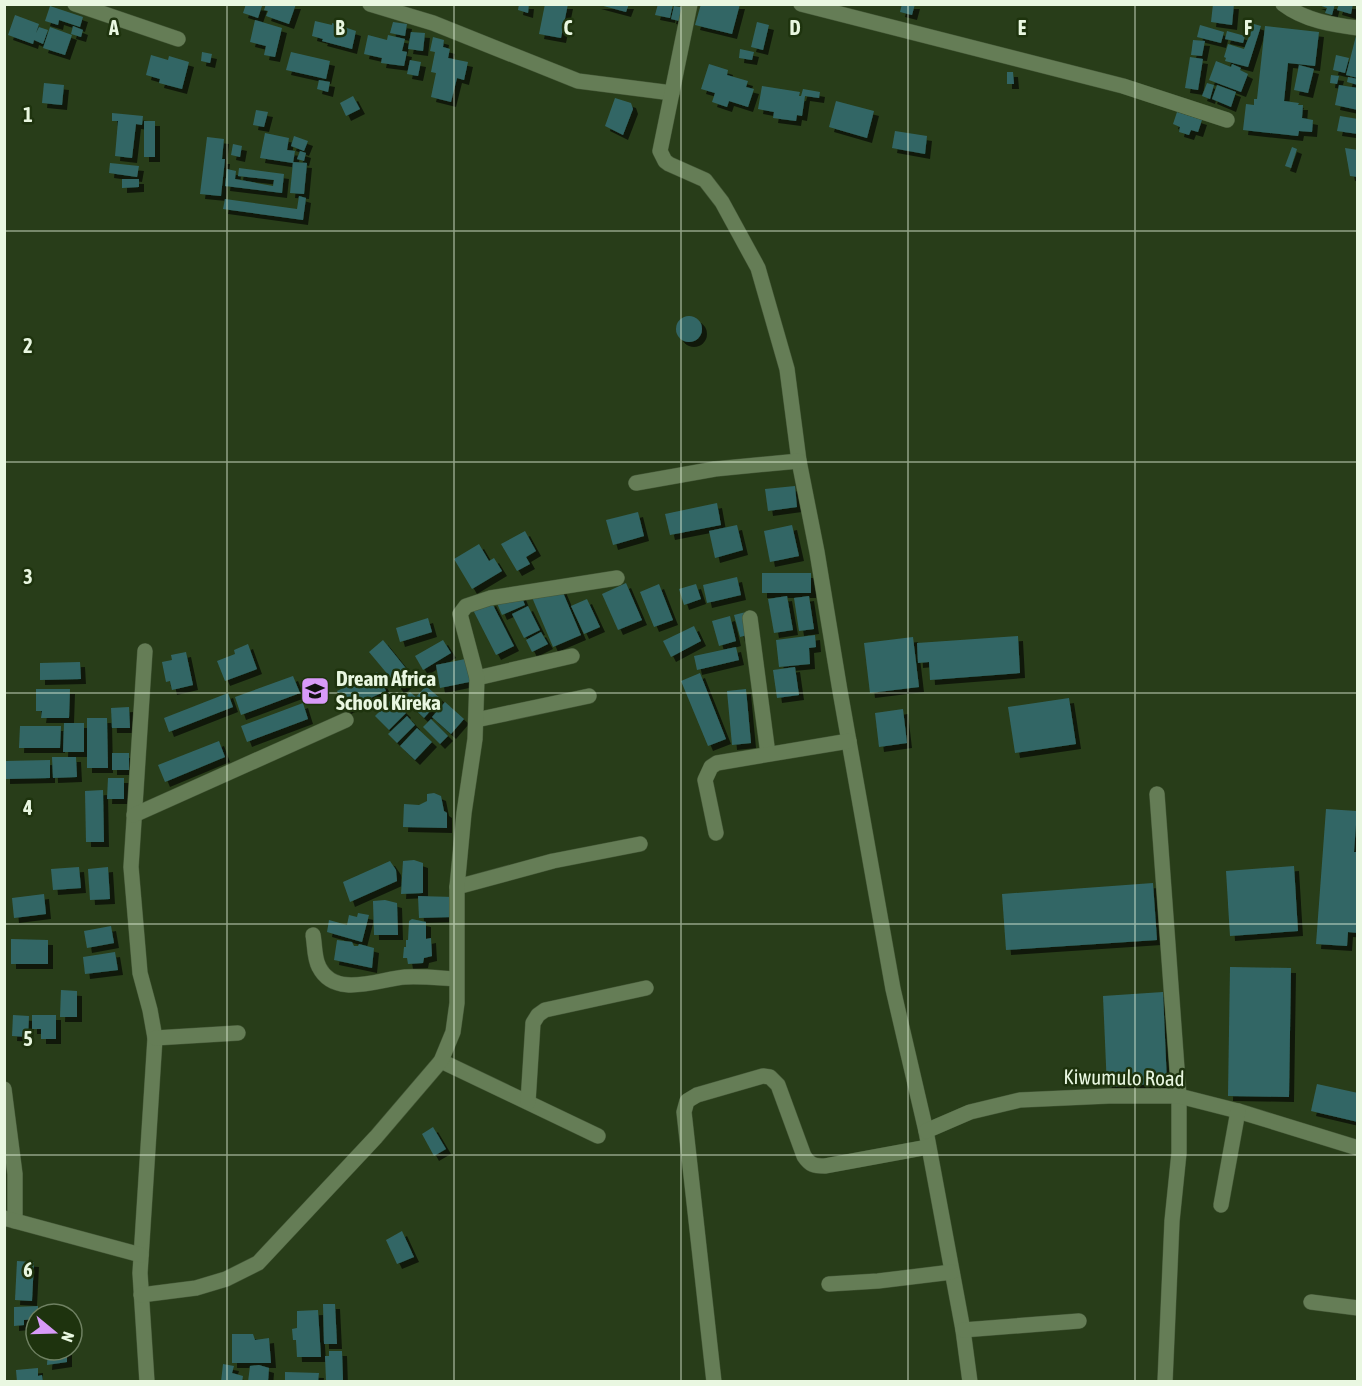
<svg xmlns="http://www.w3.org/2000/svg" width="1362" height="1386" font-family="'Asap Condensed',sans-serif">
  <defs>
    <filter id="shadow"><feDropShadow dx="5" dy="5" stdDeviation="0" flood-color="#0009"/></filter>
  </defs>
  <rect width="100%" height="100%" fill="#283d19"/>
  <g fill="#336665" filter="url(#shadow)">
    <polygon points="246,4 262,6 258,18 243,13"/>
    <polygon points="266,4 296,4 289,24 266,16 268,11 264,10"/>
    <polygon points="519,4 529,4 528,13 518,10"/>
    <polygon points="545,4 568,4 561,38 539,34"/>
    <polygon points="596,4 629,4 626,12"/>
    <polygon points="658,4 673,4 670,18 655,15"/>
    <polygon points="701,4 740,4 732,34 695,25"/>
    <polygon points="902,4 915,4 912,15 900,12"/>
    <polygon points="1213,4 1234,4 1232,25 1211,22"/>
    <polygon points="1316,4 1335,4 1332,15 1325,13 1327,8"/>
    <polygon points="1339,4 1353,4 1351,14 1337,10"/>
    <polygon points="50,6 83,17 80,27 59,20 58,25 45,21"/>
    <polygon points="674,6 686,8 683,22 671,19"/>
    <polygon points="15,15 39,24 36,33 39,27 48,30 43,44 34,40 33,44 8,35"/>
    <polygon points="255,20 282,28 275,57 264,55 266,46 250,42"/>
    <polygon points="315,21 332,25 332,23 356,31 352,49 322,41 323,39 312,36"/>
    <polygon points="393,22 407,24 405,36 390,33"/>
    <polygon points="757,22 769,25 763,50 751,47"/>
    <polygon points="1254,24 1261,26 1248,67 1225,61 1226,58 1224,57 1228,44 1244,49"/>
    <polygon points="1200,25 1224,32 1221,43 1197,37"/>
    <polygon points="73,26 83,30 81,37 71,34"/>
    <polygon points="1265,26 1319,32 1315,66 1288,63 1284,101 1299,103 1298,105 1303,105 1302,118 1313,120 1312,132 1299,131 1298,136 1243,130 1246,104 1254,105 1254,99 1257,99"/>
    <polygon points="50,27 72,35 65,55 43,48"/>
    <polygon points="1227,31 1245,36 1243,43 1225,39"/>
    <polygon points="411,32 425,33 423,51 408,49"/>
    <polygon points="368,35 387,40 388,35 405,39 402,51 407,52 404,66 381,63 382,58 364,54"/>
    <polygon points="1356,36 1358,36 1358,78 1346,75"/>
    <polygon points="433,37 444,40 443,47 450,49 448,58 468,62 464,80 457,78 451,102 431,97 436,73 431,72 435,52 430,51"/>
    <polygon points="1193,40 1205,41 1202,56 1191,55"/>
    <polygon points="740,49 754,52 752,60 739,58"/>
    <polygon points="202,52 212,54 210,63 201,61"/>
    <polygon points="291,52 330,61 326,79 286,70"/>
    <polygon points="151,55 168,60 169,56 189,62 182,89 159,83 160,79 146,75"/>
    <polygon points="1336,55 1349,58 1345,73 1333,70"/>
    <polygon points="1190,57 1203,59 1198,90 1185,88"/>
    <polygon points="410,60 421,62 418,76 407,74"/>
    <polygon points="1216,61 1231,67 1232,64 1241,68 1240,70 1248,74 1241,92 1209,80"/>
    <polygon points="709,64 728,70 727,75 748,81 746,87 754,89 748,107 729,101 727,107 712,102 715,93 701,89"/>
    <polygon points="1299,65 1314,69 1308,93 1294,90"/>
    <polygon points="1007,72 1013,72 1014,84 1007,84"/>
    <polygon points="1331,75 1339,76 1337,84 1330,83"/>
    <polygon points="1348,77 1358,79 1358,85 1347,82"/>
    <polygon points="319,80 330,82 328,92 317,89"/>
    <polygon points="44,83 64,85 62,105 42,103"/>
    <polygon points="1207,83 1214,85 1210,99 1202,96"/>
    <polygon points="1217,85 1236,92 1231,107 1212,99"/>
    <polygon points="1339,85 1358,88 1358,110 1335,105"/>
    <polygon points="762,86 800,92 799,96 801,96 803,89 820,92 819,98 805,96 802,116 797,115 796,121 773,118 774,112 758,109"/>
    <polygon points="353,96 360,109 346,116 340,103"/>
    <polygon points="615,98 631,103 633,109 623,135 605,126"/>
    <polygon points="836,101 874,111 867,138 829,127"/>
    <polygon points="256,110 268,112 264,127 253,125"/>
    <polygon points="1177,112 1202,120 1198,132 1191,130 1189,135 1179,132 1180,127 1173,124"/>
    <polygon points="112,113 143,116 142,125 136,124 132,158 115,156 118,121 112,121"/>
    <polygon points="1340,116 1358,119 1358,134 1337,131"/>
    <rect x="144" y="121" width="11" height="36"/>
    <polygon points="895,131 927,136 925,154 892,148"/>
    <polygon points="265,133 289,138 287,150 295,151 293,163 260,158"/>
    <polygon points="294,136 308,141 304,151 291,146"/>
    <polygon points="207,137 224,139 222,159 225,159 221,196 200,194"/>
    <polygon points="233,144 242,146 240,157 231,155"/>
    <polygon points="1292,147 1297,149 1291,168 1285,166"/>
    <polygon points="1345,148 1358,150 1358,177 1350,176"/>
    <polygon points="300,151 306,153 304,161 297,159"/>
    <polygon points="293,162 307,163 304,194 290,193"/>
    <polygon points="110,163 139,166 137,177 109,173"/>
    <polygon points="239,168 284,174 282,193 225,186 227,169 236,171 235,179 273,186 274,180 238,176"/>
    <polygon points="122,179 139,179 139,187 122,188"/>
    <polygon points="299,196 306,198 303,220 223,209 225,199 297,209"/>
    <circle cx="689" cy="329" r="13"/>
    <polygon points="795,486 797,507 768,511 765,489"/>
    <polygon points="717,503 721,525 670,535 665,514"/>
    <polygon points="638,512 644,536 613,545 606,520"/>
    <polygon points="737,525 743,550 715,558 709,531"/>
    <polygon points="792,525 799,556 770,562 764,531"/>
    <polygon points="525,531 536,551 526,557 530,564 517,571 501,544"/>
    <polygon points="479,544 489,561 494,558 502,571 472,589 454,559"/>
    <rect x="762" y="573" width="49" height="20"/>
    <polygon points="737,577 741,595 707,603 703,585"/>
    <polygon points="559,583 581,635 553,647 531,595"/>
    <polygon points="626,583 642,620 618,630 602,594"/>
    <polygon points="659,584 673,620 654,627 640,592"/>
    <polygon points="696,584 701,599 684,605 679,589"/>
    <polygon points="519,590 525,605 502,615 496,601"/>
    <polygon points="787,596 793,630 774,633 768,599"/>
    <polygon points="809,596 814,629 799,631 794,598"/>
    <polygon points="587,599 600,627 584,634 571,606"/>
    <polygon points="491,601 514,646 496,655 473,610"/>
    <polygon points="528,606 540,630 524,638 512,614"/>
    <polygon points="746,612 751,634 740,637 734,615"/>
    <polygon points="730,616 736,641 719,646 712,621"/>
    <polygon points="428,618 432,632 400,642 396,628"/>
    <polygon points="694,626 701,641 671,657 663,641"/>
    <polygon points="541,632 548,644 532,652 526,640"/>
    <polygon points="815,635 816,647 809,648 810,664 779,667 776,640"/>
    <polygon points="1018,636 1020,673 930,680 929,662 918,663 917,643"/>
    <polygon points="913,637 919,687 870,693 864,643"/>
    <polygon points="383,640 413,677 400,689 369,652"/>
    <polygon points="443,640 451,653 423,670 415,656"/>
    <polygon points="248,644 257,669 225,681 217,661 235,654 234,650"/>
    <polygon points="736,647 739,660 697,670 694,656"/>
    <polygon points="186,652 193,685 172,690 170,681 166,682 162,662 172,660 171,655"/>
    <polygon points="470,658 474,681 440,688 436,665"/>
    <polygon points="80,662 81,679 40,680 40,663"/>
    <polygon points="795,667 799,695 777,698 773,670"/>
    <polygon points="377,672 386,691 346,709 337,691"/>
    <polygon points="700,673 726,739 708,746 681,681"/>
    <polygon points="293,676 300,693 241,715 235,697"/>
    <polygon points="426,686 441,699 424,718 404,699 410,692 416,697"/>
    <polygon points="36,689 70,689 69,718 41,718 42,711 36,711"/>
    <polygon points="746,689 751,743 732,745 727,691"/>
    <polygon points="228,693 233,707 169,732 164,718"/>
    <polygon points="1069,698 1076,744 1015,753 1008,707"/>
    <polygon points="392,699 406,713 389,730 375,716"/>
    <polygon points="445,702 464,719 451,734 432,717"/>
    <polygon points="303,703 308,719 247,742 241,726"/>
    <polygon points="129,707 130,728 112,728 111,708"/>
    <polygon points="903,709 907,743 879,747 875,713"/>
    <polygon points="407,716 415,725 397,743 388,734"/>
    <polygon points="87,718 107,718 108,768 87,768"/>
    <polygon points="431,719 448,736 440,744 423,727"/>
    <polygon points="64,723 84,723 84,752 63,752"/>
    <polygon points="20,726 61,726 60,748 19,748"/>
    <polygon points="417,728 432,742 415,760 400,746"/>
    <polygon points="219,741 225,757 165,782 158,765"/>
    <rect x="112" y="753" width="17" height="17"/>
    <polygon points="52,757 76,757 77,777 53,778"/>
    <polygon points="50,760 50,778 5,779 5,761"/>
    <polygon points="108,778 124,778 124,799 107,799"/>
    <polygon points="103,790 104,842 86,842 85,791"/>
    <polygon points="434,793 441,796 444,811 447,813 447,828 403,827 404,804 419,805 427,801 427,794"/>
    <polygon points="1326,809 1357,811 1354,852 1358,852 1358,933 1348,932 1347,946 1316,944"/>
    <polygon points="414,860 423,863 423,893 401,894 403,861"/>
    <polygon points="390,861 396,870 397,881 350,902 343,882"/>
    <polygon points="1294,866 1298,931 1230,936 1226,871"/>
    <polygon points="79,867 81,888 53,890 51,869"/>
    <polygon points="108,867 110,899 90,900 88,869"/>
    <polygon points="1153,883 1157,940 1006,950 1002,894"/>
    <polygon points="44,894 46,914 14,918 12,898"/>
    <polygon points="418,896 453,897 453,917 419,918"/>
    <polygon points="385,900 397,903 398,935 374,935 373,901"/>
    <polygon points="358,913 369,915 362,942 327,932 329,920 347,925 349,915 357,917"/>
    <polygon points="412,919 426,922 426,939 431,938 432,956 424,958 423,963 408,964 407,958 403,958 404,947 406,947 406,940 408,940 409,921"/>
    <polygon points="111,926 114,943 87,948 84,931"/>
    <polygon points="11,939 48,940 48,964 11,964"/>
    <polygon points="337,940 352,942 354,946 358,946 359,944 374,948 372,968 334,960"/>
    <polygon points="115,952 118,970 85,974 83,957"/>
    <polygon points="1230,967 1291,968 1289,1097 1228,1096"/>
    <polygon points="61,990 77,991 77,1017 60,1017"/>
    <polygon points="1163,992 1167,1083 1107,1087 1103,996"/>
    <polygon points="13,1015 29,1016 28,1037 12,1036"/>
    <polygon points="32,1015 56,1015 56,1039 41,1039 41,1029 32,1029"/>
    <polygon points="1317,1084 1358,1093 1358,1122 1311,1111"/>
    <polygon points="433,1127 446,1149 434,1156 422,1134"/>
    <polygon points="402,1231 414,1257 397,1264 386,1240"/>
    <polygon points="17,1261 34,1262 32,1301 15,1300"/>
    <polygon points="323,1304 335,1304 337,1344 324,1344"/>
    <polygon points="38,1306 38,1314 36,1314 36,1319 24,1320 24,1325 14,1326 14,1307"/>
    <polygon points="318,1310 321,1357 297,1357 296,1340 293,1340 292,1329 297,1328 297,1311"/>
    <polygon points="232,1334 253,1334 255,1340 269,1338 271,1363 232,1363"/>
    <polygon points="48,1350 67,1350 67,1362 47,1365"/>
    <polygon points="329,1351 342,1351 343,1380 326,1381 325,1356 329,1356"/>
    <polygon points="223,1364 234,1366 232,1373 243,1376 242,1382 221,1382"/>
    <polygon points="259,1365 269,1368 268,1382 248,1382 250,1366"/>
    <polygon points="38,1368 38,1376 42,1375 43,1382 17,1382 16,1370"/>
    <polygon points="285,1372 319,1373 318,1382 285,1382"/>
  </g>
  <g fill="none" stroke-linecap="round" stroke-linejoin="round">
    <g stroke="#445737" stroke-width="16">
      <g id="minor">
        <polyline points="75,4 178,39"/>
        <polyline points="370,4 433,23 578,81 672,93"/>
        <polyline points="690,4 660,151 665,161 669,164 705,180 722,202 758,268 787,369 799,461 817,552 840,691 893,989 926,1131 963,1330 970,1382"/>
        <polyline points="801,4 1123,86 1227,120"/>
        <path d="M1283 4C1304 20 1332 25 1358 28"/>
        <polyline points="636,483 715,469 799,461"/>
        <polyline points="750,618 768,754"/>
        <polyline points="145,651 131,867 140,973 150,1010 155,1038 140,1273 147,1382"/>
        <polyline points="477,678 572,656"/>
        <polyline points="476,720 589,696"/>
        <polyline points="1157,794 1179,1096 1179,1153 1172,1221 1165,1382"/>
        <polyline points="134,815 346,720"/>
        <polyline points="716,833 705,780 711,767 717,763 849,741"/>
        <polyline points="457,887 553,861 640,844"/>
        <path d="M313 935C315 945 314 958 319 967 335 999 379 979 405 977 422 976 439 978 456 979"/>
        <polyline points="155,1038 238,1033"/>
        <polyline points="441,1061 598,1136"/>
        <polyline points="4,1089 15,1174 15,1221"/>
        <polyline points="528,1102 533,1023 538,1015 545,1010 646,988"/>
        <polyline points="926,1131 970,1112 1020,1100 1109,1096 1179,1096 1238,1111 1358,1148"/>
        <polyline points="1221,1205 1238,1111"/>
        <polyline points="4,1218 141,1255"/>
        <polyline points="829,1284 878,1281 952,1272"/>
        <polyline points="141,1295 196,1288 226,1279 258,1263 376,1137 441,1061 453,1032 457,1003 457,887 464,813 475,739 477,678 460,614 466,606 490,598 617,578"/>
        <polyline points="1311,1302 1358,1308"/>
        <polyline points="963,1330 1079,1321"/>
        <path d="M714 1382 684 1112 687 1101 697 1095 763 1076 770 1077 778 1085 804 1156C810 1165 814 1166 825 1166L928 1147"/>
      </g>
    </g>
    <use href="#minor" stroke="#657d56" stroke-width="15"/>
  </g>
  <path fill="none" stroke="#e9f7e1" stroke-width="1.5" stroke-opacity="0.55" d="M227 4V1382M454 4V1382M681 4V1382M908 4V1382M1135 4V1382M4 231H1358M4 462H1358M4 693H1358M4 924H1358M4 1155H1358"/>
  <defs>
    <g id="school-square" transform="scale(1.5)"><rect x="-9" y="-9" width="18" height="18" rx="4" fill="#d89af8" stroke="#1e330e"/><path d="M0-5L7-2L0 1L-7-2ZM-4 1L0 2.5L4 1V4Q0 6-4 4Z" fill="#111"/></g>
  </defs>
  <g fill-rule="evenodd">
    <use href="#school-square" x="315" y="691"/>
  </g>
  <g text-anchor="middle" stroke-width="5" stroke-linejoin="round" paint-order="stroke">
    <g font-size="21" font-weight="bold" fill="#e9f7e1" stroke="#1e330e" text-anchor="start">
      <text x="336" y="686">Dream Africa<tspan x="336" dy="24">School Kireka</tspan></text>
    </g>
    <g font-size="21" fill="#e9f7e1" stroke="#1e330e">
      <text transform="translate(1124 1078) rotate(1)" y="7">Kiwumulo Road</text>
    </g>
  </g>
  <g font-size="20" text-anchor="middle" font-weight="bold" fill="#e9f7e1" stroke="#1e330e" stroke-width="5" stroke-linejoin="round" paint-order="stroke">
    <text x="114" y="35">A</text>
    <text x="340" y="35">B</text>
    <text x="568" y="35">C</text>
    <text x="795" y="35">D</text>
    <text x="1022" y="35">E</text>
    <text x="1248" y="35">F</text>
    <text x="28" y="122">1</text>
    <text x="28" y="353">2</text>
    <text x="28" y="584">3</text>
    <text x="28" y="815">4</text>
    <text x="28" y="1046">5</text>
    <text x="28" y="1277">6</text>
  </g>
  <rect width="1362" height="1386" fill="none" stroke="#e9f7e1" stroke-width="12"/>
  <g transform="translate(54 1332) rotate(109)"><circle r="28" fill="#1e330e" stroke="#6f8162" stroke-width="1.5"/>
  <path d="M0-4.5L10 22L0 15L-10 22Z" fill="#d89af8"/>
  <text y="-9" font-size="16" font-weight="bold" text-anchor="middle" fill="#e9f7e1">N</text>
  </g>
</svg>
